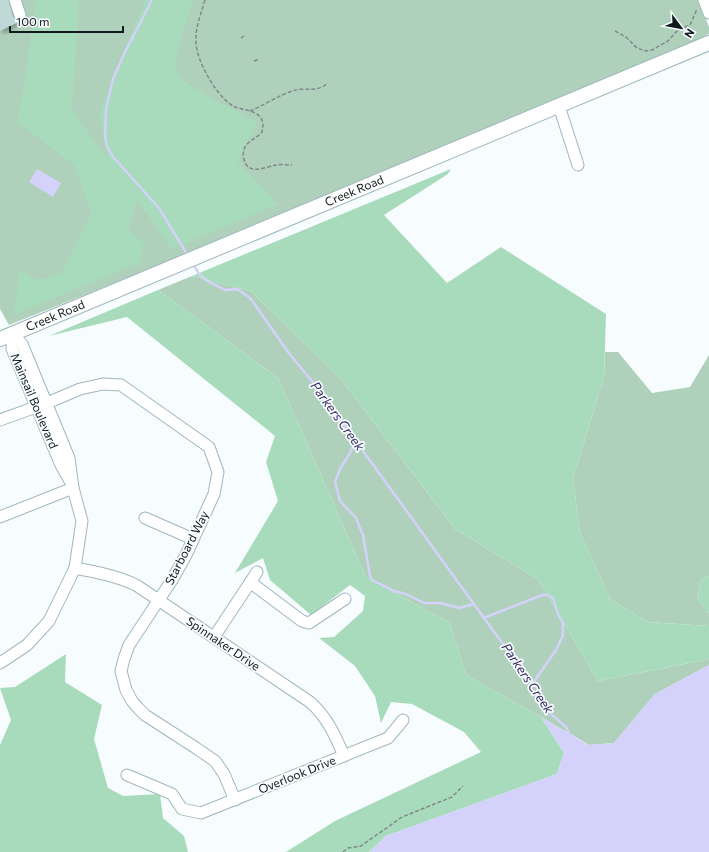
<svg xmlns="http://www.w3.org/2000/svg" width="709" height="852" font-family="Commissioner,sans-serif">
  <defs>
    <filter id="shadow"><feDropShadow dx="2" dy="3.5" stdDeviation="2" flood-color="#0004"/></filter>
  </defs>
  <rect width="100%" height="100%" fill="#f7fcfe"/>
  <g fill="#afd1bb">
    <polygon points="0,0 699,0 709,27 709,34 559,106 9,325 0,309"/>
    <polygon points="192,276 251,291 341,379 455,529 538,579 598,681 709,659 709,665 655,694 614,743 589,745 541,717 466,675 450,623 366,577 278,378 158,290"/>
    <polygon points="605,352 618,352 652,393 690,387 709,355 709,576 702,579 697,599 709,613 709,626 648,622 611,600 580,533 573,478 604,377"/>
  </g>
  <g fill="#a8dbbb">
    <polygon points="33,0 79,0 72,110 137,201 128,230 144,243 140,262 14,315 20,269 37,280 62,273 92,213 74,165 18,122 36,4"/>
    <polygon points="145,0 193,0 178,48 175,69 184,81 209,97 257,122 237,161 278,204 172,249 108,160 99,115"/>
    <polygon points="451,169 448,174 384,215 447,283 501,247 606,314 604,377 573,478 580,533 611,600 648,622 709,626 709,659 598,681 538,579 455,529 341,379 251,291 192,276"/>
    <polygon points="158,290 278,378 366,577 450,623 466,675 541,717 564,753 557,774 386,836 369,852 286,852 335,821 481,752 464,732 412,704 391,702 381,723 375,696 355,666 319,638 334,637 363,611 365,596 350,585 311,615 270,580 263,558 235,573 278,501 266,462 275,436 127,317 49,336"/>
    <polygon points="709,576 709,613 697,599 702,579"/>
    <polygon points="66,654 65,682 102,705 94,739 108,788 123,796 160,794 163,818 184,836 188,852 0,852 0,745 11,720 0,688 15,687"/>
  </g>
  <g fill="#d4d1fa">
    <polygon points="37,169 61,183 53,197 29,182"/>
    <polygon points="709,665 709,852 369,852 386,836 557,774 564,753 541,717 588,745 614,743 655,694"/>
  </g>
  <g fill="none" stroke-linecap="round" stroke-linejoin="round">
    <g stroke="#d4d1fa" stroke-width="2.5">
      <polyline points="151,0 150,4 125,52 113,79 106,110 105,137 107,146 113,157 159,208 188,256"/>
      <polyline points="193,264 199,274 206,280 213,284 225,290 236,289 239,290 251,299 288,352 316,386 497,636 538,689 551,714 566,727 570,735"/>
      <polyline points="356,440 350,453 340,469 335,482 340,501 356,518 360,528 363,535 370,576 372,580 394,591 406,594 424,603 440,603 459,608 474,604"/>
      <polyline points="484,618 542,595 548,595 553,598 558,614 563,623 563,635 556,650 533,683"/>
    </g>
  </g>
  <polygon fill="#bed9d6" filter="url(#shadow)" points="0,0 8,0 13,17 18,22 0,31"/>
  <g fill="none" stroke-linecap="round" stroke-linejoin="round">
    <g stroke="#9fb7bf" stroke-width="13">
      <g id="minor">
        <polyline points="15,0 20,15"/>
        <polyline points="704,0 709,13"/>
        <polyline points="559,106 578,165"/>
        <polyline points="12,334 12,349 61,465 70,481"/>
        <polyline points="47,403 80,389 103,384 121,385 209,447 218,472 214,494 186,555 172,580 129,645 124,659 121,671 126,690 132,701 138,708 145,715 196,748 215,761 224,774 235,800"/>
        <polyline points="0,420 36,407"/>
        <polyline points="0,517 73,488"/>
        <polyline points="145,518 193,539"/>
        <path d="M75 568C96 572 117 576 136 585L310 702C327 717 335 735 344 756"/>
        <polyline points="250,582 302,621 309,623 345,599"/>
        <polyline points="214,637 257,572"/>
        <polyline points="0,663 27,645 49,621 75,568 82,521 73,488 69,458 22,344 12,334"/>
        <polyline points="127,775 172,794 182,809 201,813 388,738 403,720"/>
      </g>
    </g>
    <g stroke="#9fb7bf" stroke-width="16">
      <g id="major">
        <path id="s1" d="M0 339 709 43"/>
      </g>
    </g>
    <g stroke="#82898c" stroke-width="1.5" stroke-dasharray="4 2" stroke-linecap="butt">
      <path d="M205 0C201 14 195 28 196 42 196 61 218 99 235 107 243 110 255 110 260 117 264 121 263 127 262 132 257 138 249 140 245 147 243 150 243 155 244 159 247 176 266 167 276 165 281 164 287 165 292 165"/>
      <polyline points="615,31 626,37 637,48 646,51 652,50 668,41 678,30 690,25 697,9"/>
      <polyline points="241,38 244,36"/>
      <polyline points="254,61 259,59"/>
      <path d="M250 111C264 105 278 96 292 91 306 86 315 94 328 83"/>
      <polyline points="343,852 348,848 361,846 402,817 452,797 463,786"/>
    </g>
    <use href="#minor" stroke="#fff" stroke-width="11"/>
    <use href="#major" stroke="#fff" stroke-width="14"/>
  </g>
  <g text-anchor="middle" stroke-width="3.5" stroke-linejoin="round" paint-order="stroke">
    <g font-size="12" fill="#10191c" stroke="#f7fcfe">
      <text dy="4" stroke="none"><textPath href="#s1" startOffset="384">Creek Road</textPath></text>
      <text dy="4" stroke="none"><textPath href="#s1" startOffset="60">Creek Road</textPath></text>
      <text transform="translate(34 401) rotate(67)" y="4">Mainsail Boulevard</text>
      <text transform="translate(187 548) rotate(-63)" y="4">Starboard Way</text>
      <text transform="translate(223 644) rotate(34)" y="4">Spinnaker Drive</text>
      <text transform="translate(297 775) rotate(-22)" y="4">Overlook Drive</text>
    </g>
    <g font-size="13" font-style="italic" fill="#352b66" stroke="#f7fcfe">
      <text transform="translate(338 416) rotate(54)" y="5">Parkers Creek</text>
      <text transform="translate(528 678) rotate(56)" y="5">Parkers Creek</text>
    </g>
  </g>
  <g transform="translate(681 28) rotate(122)" stroke="#f7fcfe" stroke-width="3" paint-order="stroke">
  <path d="M0-3L7 15L0 10L-7 15Z" fill="#10191c"/>
  <text y="-6" font-size="11" font-weight="bold" text-anchor="middle" fill="#10191c">N</text>
  </g>
  <path d="M10 26v6h113v-6" fill="none" stroke="#10191c" stroke-width="2"/>
  <text x="16" y="26" font-size="12" fill="#10191c" stroke="#f7fcfe" stroke-width="3" paint-order="stroke">100 m</text>
</svg>
